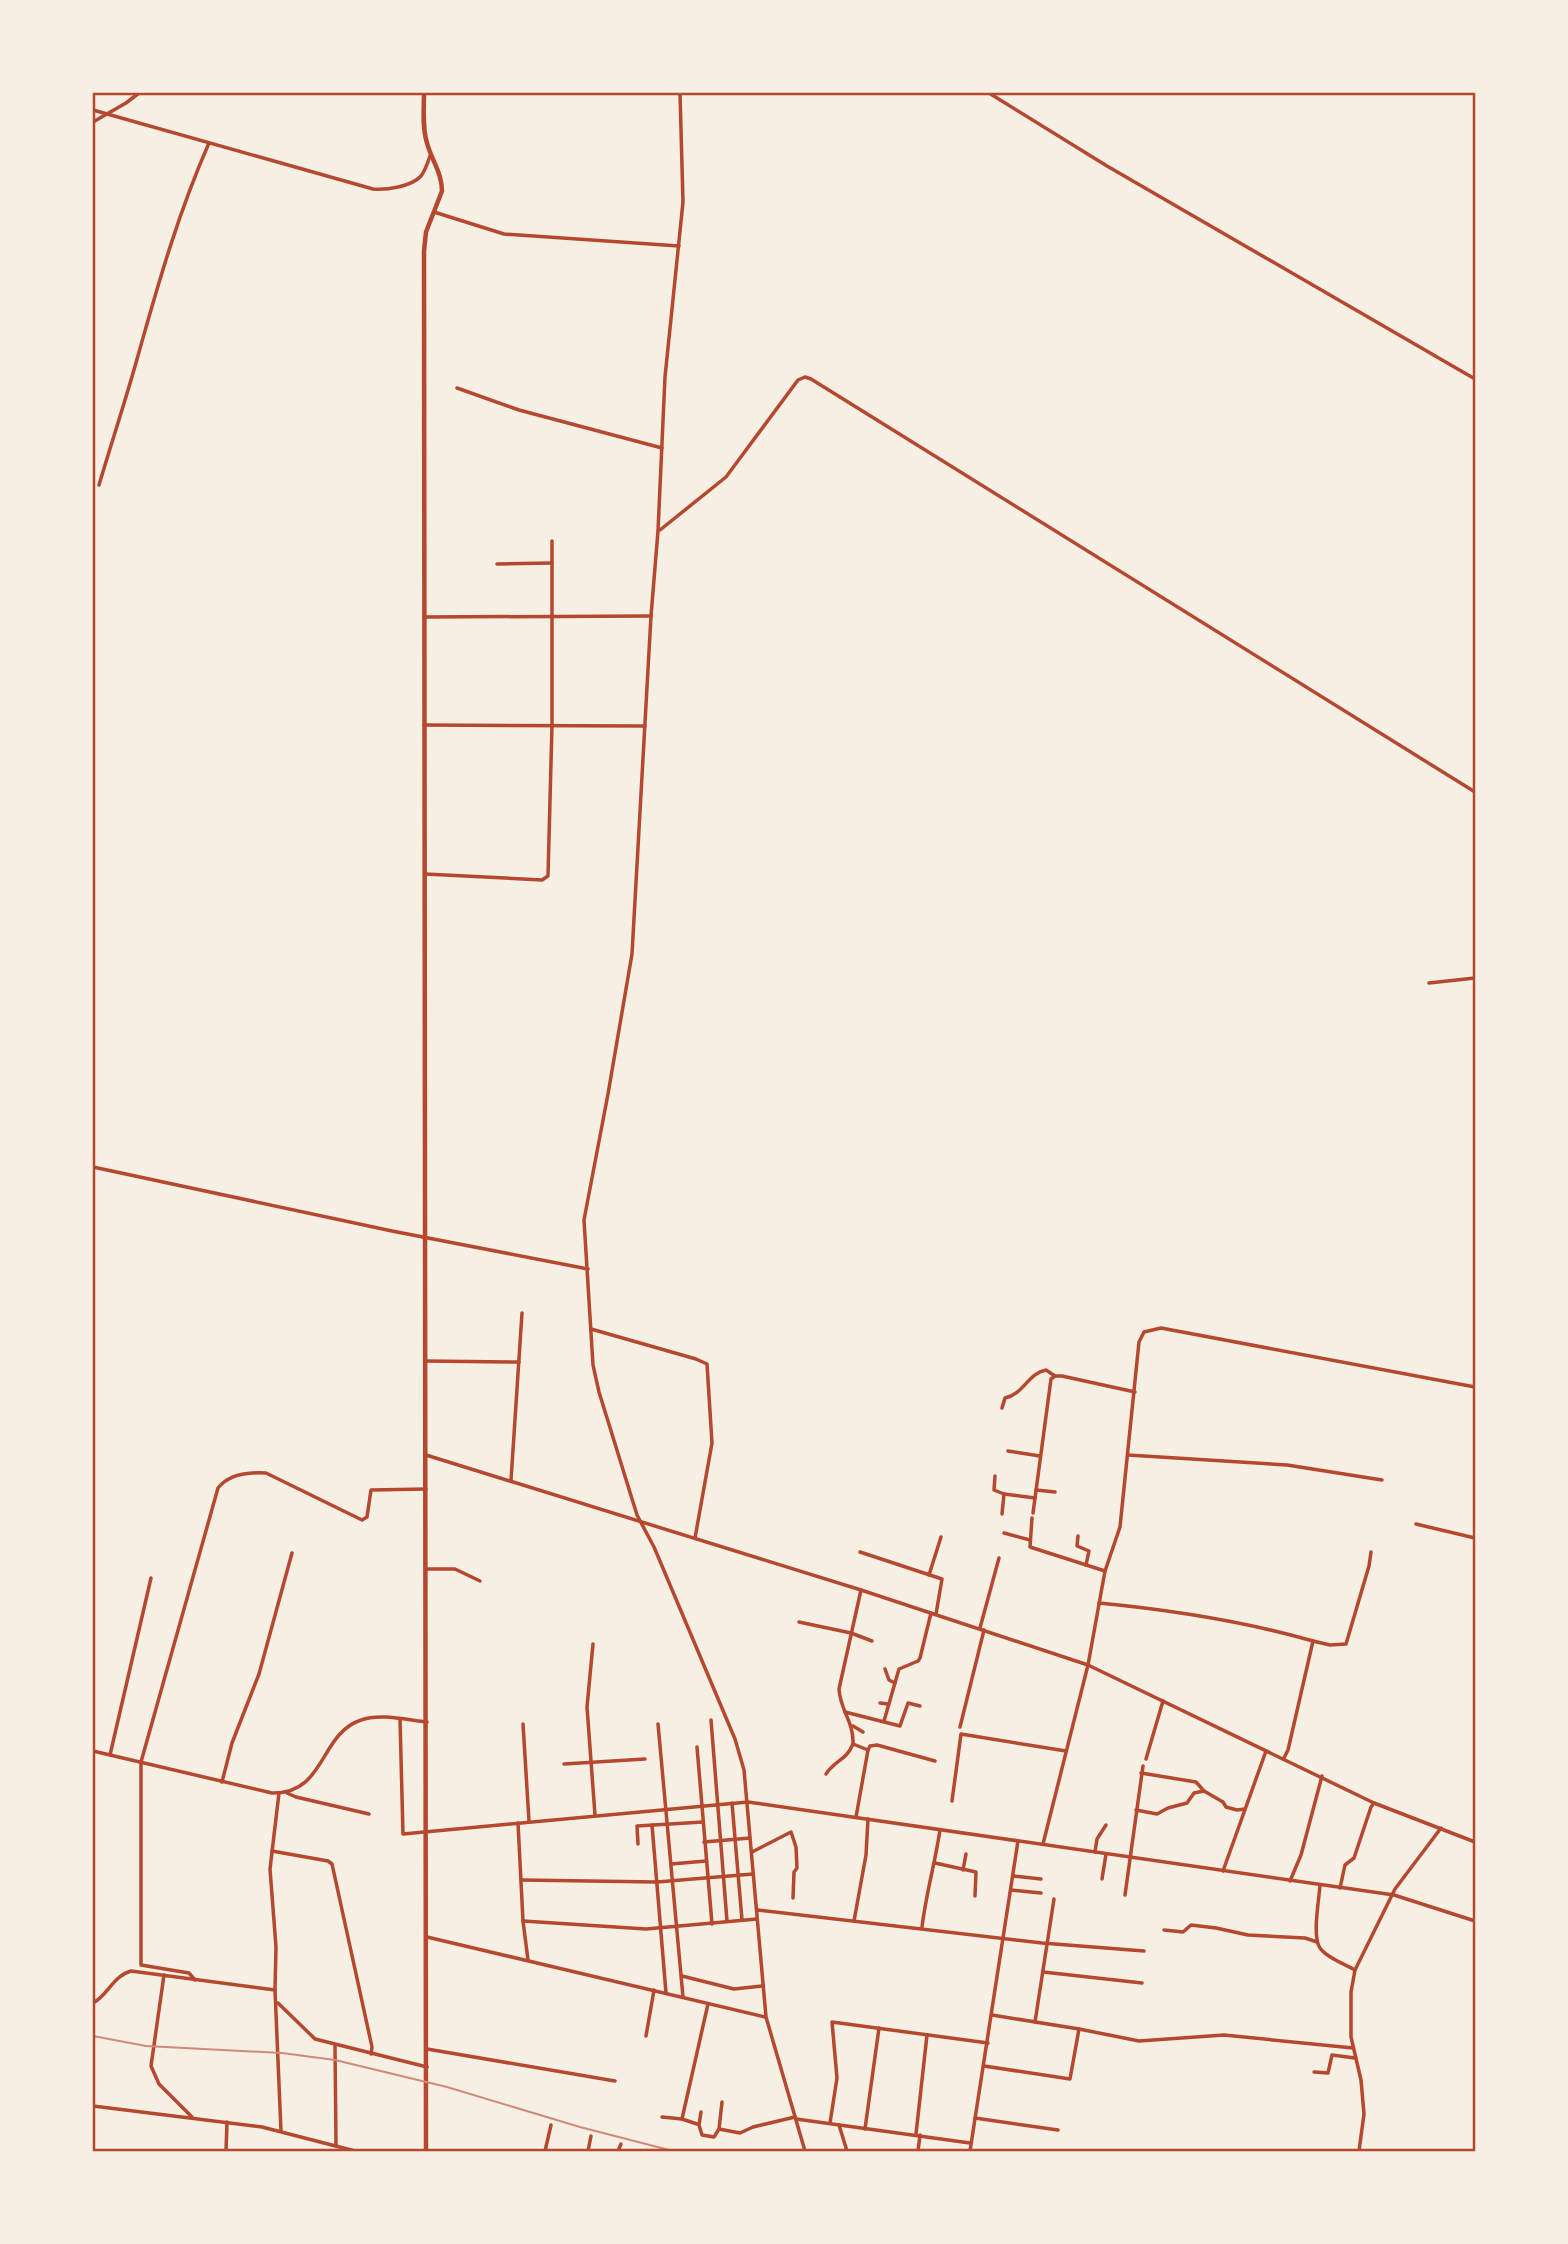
<svg xmlns="http://www.w3.org/2000/svg" width="1568" height="2244" font-family="Poppins,sans-serif">
  <rect width="100%" height="100%" fill="#f6efe4"/>
  <g fill="none" stroke-linecap="round" stroke-linejoin="round">
    <g stroke="#b5482f" stroke-width="3.5">
      <polyline points="680,93 683,202 665,377 658,531 651,616 632,954 608,1094 584,1220 593,1365 599,1392 637,1515 654,1547 735,1739 744,1770 766,2017 805,2151"/>
      <polyline points="989,93 1107,166 1475,379"/>
      <path d="M93 110 373 189C386 190 411 187 421 176 425 171 428 162 430 156"/>
      <polyline points="93,122 126,103 139,93"/>
      <polyline points="434,212 504,234 679,246"/>
      <polyline points="457,388 519,410 662,448"/>
      <path d="M99 485C112 441 127 396 139 352 159 281 179 211 209 143"/>
      <polyline points="660,530 726,477 798,380 805,377 811,379 1475,792"/>
      <polyline points="497,564 552,563"/>
      <polyline points="424,617 651,616"/>
      <polyline points="424,725 645,726"/>
      <polyline points="425,874 542,880 548,876 552,725 552,541"/>
      <polyline points="1429,983 1475,978"/>
      <polyline points="93,1167 392,1231 588,1269"/>
      <polyline points="591,1329 696,1359 707,1364 712,1443 695,1538"/>
      <polyline points="426,1361 519,1362"/>
      <path d="M1002 1408 1005 1398C1024 1394 1028 1373 1046 1370L1055 1376"/>
      <polyline points="1008,1451 1040,1456"/>
      <polyline points="1128,1455 1287,1465 1382,1480"/>
      <polyline points="995,1476 994,1490 1004,1494 1035,1498"/>
      <polyline points="511,1480 522,1313"/>
      <polyline points="1036,1490 1055,1492"/>
      <polyline points="1033,1513 1051,1379 1055,1376 1062,1376 1135,1392"/>
      <polyline points="1002,1514 1004,1494"/>
      <polyline points="1032,1518 1030,1547 1105,1571"/>
      <polyline points="1416,1524 1475,1538"/>
      <polyline points="1004,1533 1030,1540"/>
      <polyline points="1078,1536 1077,1546 1089,1551 1086,1565"/>
      <polyline points="860,1552 942,1579 936,1614"/>
      <polyline points="426,1569 455,1569 480,1581"/>
      <polyline points="929,1575 941,1537"/>
      <path d="M1099 1603C1172 1610 1243 1621 1313 1641L1288 1750 1284 1758"/>
      <polyline points="799,1622 851,1633 872,1641"/>
      <polyline points="980,1628 999,1558"/>
      <polyline points="1313,1641 1330,1645 1346,1644 1369,1566 1371,1552"/>
      <polyline points="593,1644 587,1707 595,1815"/>
      <polyline points="885,1669 889,1680 895,1683"/>
      <polyline points="880,1703 888,1704"/>
      <polyline points="845,1712 900,1726 908,1703 920,1706"/>
      <polyline points="400,1719 403,1834 748,1802 1394,1895 1475,1921"/>
      <polyline points="711,1720 727,1921"/>
      <polyline points="884,1721 899,1669 918,1661 920,1658 931,1613"/>
      <polyline points="523,1724 529,1821"/>
      <polyline points="658,1724 683,1997"/>
      <polyline points="853,1726 863,1732"/>
      <polyline points="960,1727 984,1630"/>
      <polyline points="697,1747 712,1924"/>
      <polyline points="868,1750 870,1746 877,1745 935,1761"/>
      <polyline points="110,1755 151,1578"/>
      <polyline points="1146,1759 1163,1701"/>
      <polyline points="564,1764 645,1759"/>
      <polyline points="1141,1773 1196,1782 1204,1791 1223,1802 1226,1807 1237,1810 1245,1809"/>
      <path d="M826 1774C836 1759 846 1761 853 1744"/>
      <polyline points="222,1782 232,1743 259,1674 292,1553"/>
      <polyline points="279,1793 270,1869 276,1947 275,1990 281,2131"/>
      <polyline points="287,1793 296,1797 369,1814"/>
      <polyline points="952,1801 961,1734 1066,1751"/>
      <polyline points="732,1803 742,1920"/>
      <polyline points="1136,1810 1157,1814 1168,1808 1187,1803 1194,1793 1204,1791"/>
      <path d="M856 1817 868 1750 853 1744C854 1722 840 1710 839 1689L861 1590"/>
      <polyline points="518,1823 523,1921 528,1960"/>
      <polyline points="652,1825 666,1993"/>
      <polyline points="704,1842 750,1838"/>
      <polyline points="638,1844 637,1826 703,1822"/>
      <polyline points="1043,1844 1088,1665 1105,1571 1120,1527 1139,1342 1144,1332 1161,1328 1475,1387"/>
      <polyline points="272,1851 328,1861 332,1864 372,2047 371,2054"/>
      <polyline points="752,1852 791,1832 796,1847 797,1868 794,1872 793,1898"/>
      <polyline points="1095,1852 1097,1839 1106,1825"/>
      <polyline points="935,1863 976,1872 975,1896"/>
      <polyline points="671,1864 706,1861"/>
      <polyline points="963,1870 966,1854"/>
      <polyline points="1223,1871 1266,1751"/>
      <polyline points="1013,1876 1041,1879"/>
      <polyline points="1102,1879 1106,1854"/>
      <polyline points="521,1880 657,1882 753,1874"/>
      <polyline points="1290,1881 1301,1855 1322,1776"/>
      <path d="M1320 1885C1319 1900 1312 1937 1320 1948 1327 1958 1345 1964 1355 1970"/>
      <polyline points="1340,1888 1345,1865 1354,1858 1371,1807 1374,1803"/>
      <polyline points="1011,1890 1041,1893"/>
      <polyline points="1125,1895 1143,1766"/>
      <polyline points="757,1910 1042,1943 1144,1951"/>
      <polyline points="523,1921 646,1929 757,1919"/>
      <polyline points="854,1921 866,1855 868,1819"/>
      <path d="M922 1927C926 1894 935 1863 940 1830"/>
      <polyline points="1164,1930 1183,1932 1191,1925 1216,1928 1248,1935 1305,1938 1317,1942"/>
      <polyline points="427,1937 765,2017"/>
      <polyline points="1043,1972 1142,1983"/>
      <polyline points="164,1975 151,2066 159,2084 192,2117"/>
      <polyline points="682,1976 734,1989 762,1986"/>
      <path d="M195 1980 189 1973 141 1965V1762L218 1488C229 1474 249 1472 266 1473L362 1520 367 1517 371 1490 426 1489"/>
      <path d="M93 2003C108 1995 113 1976 131 1971L275 1990"/>
      <polyline points="278,2003 315,2039 427,2067"/>
      <polyline points="992,2015 1079,2029 1139,2041 1224,2035 1353,2048"/>
      <polyline points="1035,2022 1054,1899"/>
      <polyline points="646,2036 654,1990"/>
      <polyline points="335,2045 336,2146"/>
      <polyline points="427,2049 615,2081"/>
      <polyline points="984,2066 1070,2079 1079,2029"/>
      <polyline points="1314,2072 1328,2073 1332,2055 1355,2058"/>
      <polyline points="93,2106 262,2127 355,2151"/>
      <polyline points="701,2112 699,2125 702,2135 714,2137 719,2129 740,2133 753,2127 795,2117"/>
      <polyline points="662,2117 682,2119"/>
      <polyline points="975,2118 1058,2130"/>
      <polyline points="796,2119 970,2143"/>
      <polyline points="830,2123 837,2078 832,2022 988,2043"/>
      <polyline points="697,2124 682,2119 708,2004"/>
      <polyline points="839,2125 847,2151"/>
      <polyline points="719,2129 722,2102"/>
      <polyline points="865,2129 879,2028"/>
      <polyline points="916,2134 927,2035"/>
      <polyline points="226,2151 227,2122"/>
      <polyline points="545,2151 551,2125"/>
      <polyline points="588,2151 591,2136"/>
      <polyline points="618,2151 621,2144"/>
      <polyline points="918,2151 920,2135"/>
      <polyline points="970,2151 1018,1841"/>
      <polyline points="1359,2151 1364,2114 1361,2080 1351,2037 1351,1992 1355,1970 1395,1889 1441,1828"/>
    </g>
    <g stroke="#b5482f" stroke-width="3.5">
      <polyline points="426,1455 861,1590 1088,1665 1374,1803 1475,1842"/>
      <path d="M93 1751 272 1793C326 1794 319 1734 361 1720 380 1713 407 1720 427 1722"/>
    </g>
    <path stroke="#b5482f" stroke-width="4.5" d="M424 93C424 109 422 127 427 143 432 161 442 173 442 191L426 232 424 251 426 2151"/>
    <polyline stroke="#cf8b77" stroke-width="2" points="93,2036 146,2046 282,2053 335,2060 447,2087 580,2127 673,2151"/>
  </g>
  <rect width="1568" height="2244" fill="none" stroke="#f6efe4" stroke-width="189"/>
  <rect x="94" y="94" width="1380" height="2056" fill="none" stroke="#b5482f" stroke-width="2.5"/>
</svg>
